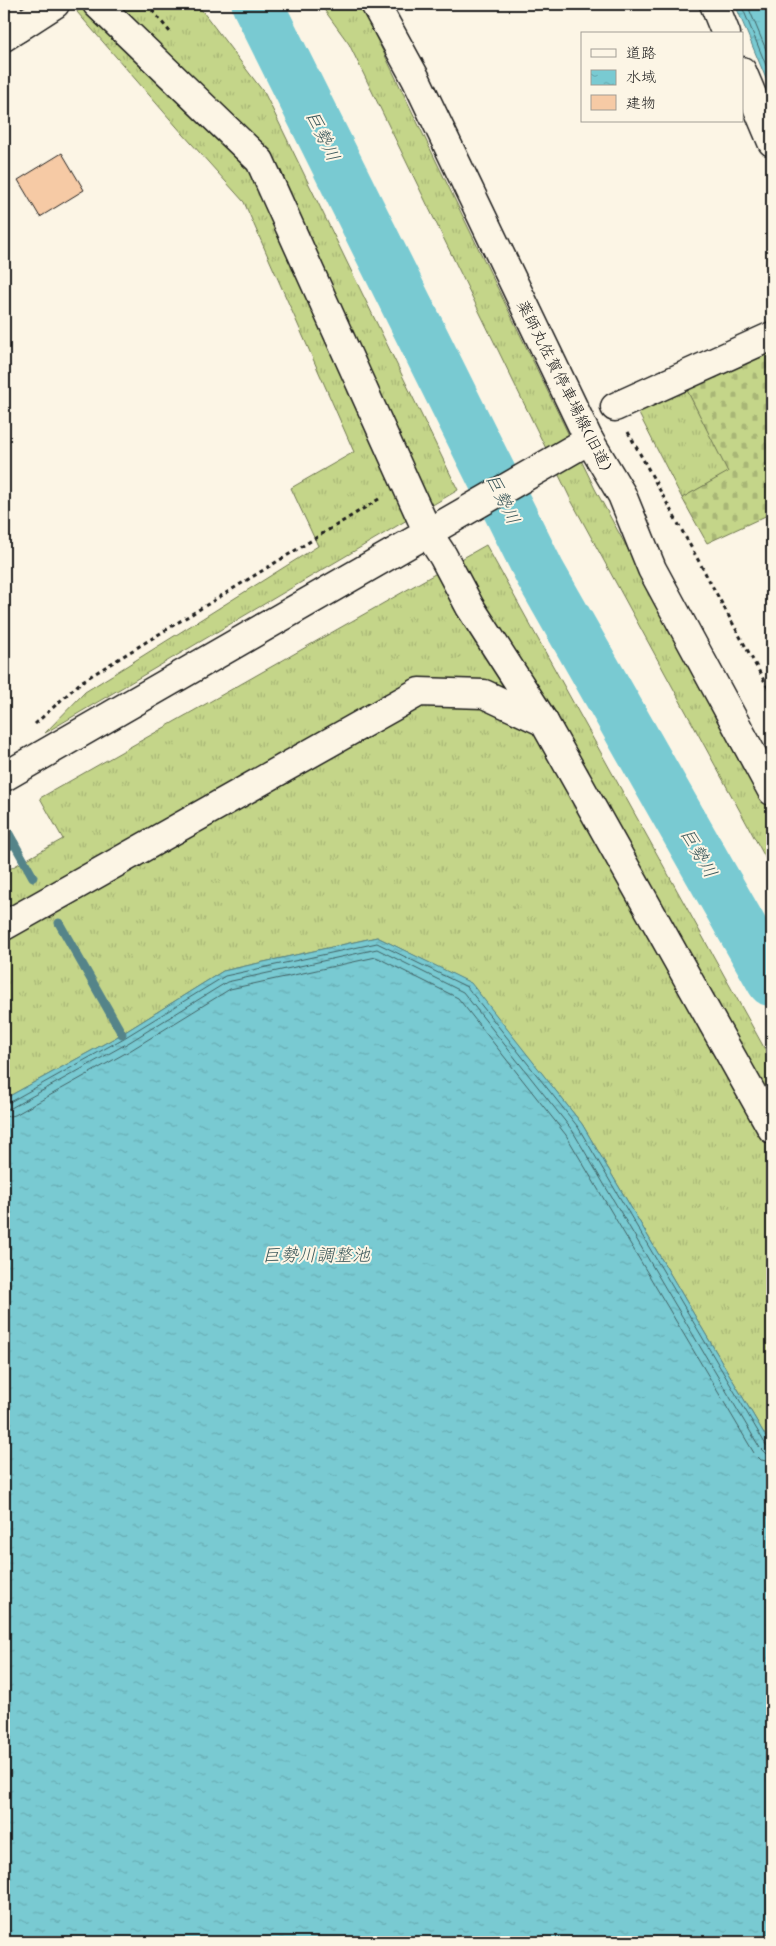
<svg xmlns="http://www.w3.org/2000/svg" width="776" height="1946" font-family="Mynerve,'Klee One',sans-serif">
  <defs>
    <pattern id="grass-tufts" width="24" height="20" patternUnits="userSpaceOnUse" patternTransform="scale(1.25)"><rect width="24" height="20" fill="#c4d589"/><path d="M3 7l-1-3M5 7V3M7 7l1-3M15 17l-1-3M17 17v-4M19 17l1-3" fill="none" stroke="#a8b676"/></pattern>
    <pattern id="cemetery-stones" width="16" height="16" patternUnits="userSpaceOnUse" patternTransform="scale(1.25)"><rect width="16" height="16" fill="#c4d589"/><path d="M2 7V4a2 2 0 0 1 4 0v3zM10 15v-3a2 2 0 0 1 4 0v3z" fill="#a8b676"/></pattern>
    <pattern id="water-ripples" width="26" height="14" patternUnits="userSpaceOnUse" patternTransform="scale(1.25)"><rect width="26" height="14" fill="#79cad2"/><path d="M2 4q2-2 4 0t4 0M15 11q2-2 4 0t4 0" fill="none" stroke="#68adb4"/></pattern>
  </defs>
  <rect width="100%" height="100%" fill="#fcf5e5"/>
  <filter id="ink" filterUnits="userSpaceOnUse"><feTurbulence type="fractalNoise" baseFrequency=".02" numOctaves="2"/><feDisplacementMap in="SourceGraphic" scale="10" xChannelSelector="R" yChannelSelector="G"/><feConvolveMatrix kernelMatrix="1 2 1 2 8 2 1 2 1" color-interpolation-filters="sRGB"/></filter>
  <g filter="url(#ink)">
    <g fill="url(#grass-tufts)" stroke="#707852">
      <polygon points="81,4 197,4 265,94 458,490 45,733 85,692 318,546 291,488 354,452 244,202 183,134 77,12"/>
      <polygon points="320,4 360,4 595,489 772,813 772,870 572,502 349,44"/>
      <polygon points="686,388 729,472 682,498 638,412"/>
      <polygon points="486,545 772,1062 772,1447 582,1124 470,983 377,937 223,971 122,1034 4,1099 4,872 63,839 40,798"/>
    </g>
    <polygon fill="url(#cemetery-stones)" stroke="#707852" points="772,349 772,513 707,543 682,498 728,472 686,388"/>
    <g fill="url(#water-ripples)" stroke="#548489">
      <polygon points="735,4 768,4 772,14 772,93"/>
      <polygon points="377,937 471,983 582,1124 772,1447 772,1942 4,1942 4,1099 122,1034 223,971"/>
    </g>
    <g fill="none" stroke-linecap="round" stroke-linejoin="round">
      <g stroke="#416265" stroke-width="1">
        <polyline points="741,4 772,80"/>
        <polyline points="747,4 772,64"/>
        <polyline points="4,1103 8,1103 124,1038 225,976 377,943 467,987 578,1127 766,1445 772,1448"/>
        <polyline points="4,1110 11,1108 128,1043 227,982 377,949 463,992 572,1130 760,1448 765,1453 772,1455"/>
        <polyline points="4,1117 15,1115 131,1050 230,989 376,957 458,998 566,1135 754,1453 761,1460 772,1462"/>
      </g>
      <g stroke="#548489" stroke-width="9">
        <polyline points="4,825 14,843 4,849"/>
        <polyline points="14,843 33,877"/>
        <polyline points="59,923 122,1034"/>
      </g>
      <polyline stroke="#79cad2" stroke-width="51" points="257,4 540,573 772,981"/>
    </g>
    <polygon fill="#f6caa5" stroke="#1c1c1c" points="62,153 84,190 40,217 18,180"/>
    <g fill="none" stroke-linecap="round" stroke-linejoin="round">
      <g stroke="#1c1c1c" stroke-width="31">
        <g id="minor">
          <polyline points="97,4 260,161 428,533 443,556 470,607 544,722"/>
          <polyline points="375,4 416,79 589,440 622,495 652,569 772,791"/>
          <polyline points="714,4 726,34"/>
          <polyline points="4,8 18,28"/>
          <polyline points="4,37 55,4"/>
          <polyline points="742,71 772,142"/>
          <polyline points="615,407 772,336"/>
          <polyline points="4,777 589,440"/>
          <polyline points="4,926 419,692 484,694 544,722 772,1129"/>
        </g>
      </g>
      <g stroke="#1c1c1c" stroke-width="3" stroke-dasharray="4 4" stroke-linecap="butt">
        <polyline points="147,4 170,32"/>
        <polyline points="628,432 772,695"/>
        <polyline points="35,724 81,682 379,499"/>
      </g>
      <use href="#minor" stroke="#fcf5e5" stroke-width="28"/>
    </g>
  </g>
  <g text-anchor="middle" stroke-width="4" stroke-linejoin="round" paint-order="stroke">
    <g font-size="16" fill="#1c1c1c" stroke="#fcf5e5">
      <text transform="translate(565 385) rotate(63)" y="6">薬師丸佐賀停車場線(旧道)</text>
    </g>
    <g font-size="18" font-style="italic" fill="#3d595c" stroke="#fcf5e5">
      <text transform="translate(323 136) rotate(64)" y="6">巨勢川</text>
      <text transform="translate(503 499) rotate(64)" y="6">巨勢川</text>
      <text transform="translate(699 853) rotate(60)" y="6">巨勢川</text>
      <text x="316" y="1261">巨勢川調整池</text>
    </g>
  </g>
  <rect width="776" height="1946" fill="none" stroke="#fcf5e5" stroke-width="20"/>
  <rect x="10" y="10" width="756" height="1926" fill="none" stroke="#1c1c1c" stroke-width="2" filter="url(#ink)"/>
  <rect x="581" y="32" width="162" height="90" fill="#fcf5e5" stroke="#a29e95"/>
  <rect x="591" y="49" width="25" height="8" fill="#fcf5e5" stroke="#a29e95"/>
  <text x="626" y="58" font-size="15" fill="#1c1c1c">道路</text>
  <rect x="591" y="70" width="25" height="15" fill="url(#water-ripples)" stroke="#a29e95"/>
  <text x="626" y="82" font-size="15" fill="#1c1c1c">水域</text>
  <rect x="591" y="95" width="25" height="15" fill="#f6caa5" stroke="#a29e95"/>
  <text x="626" y="108" font-size="15" fill="#1c1c1c">建物</text>
</svg>
